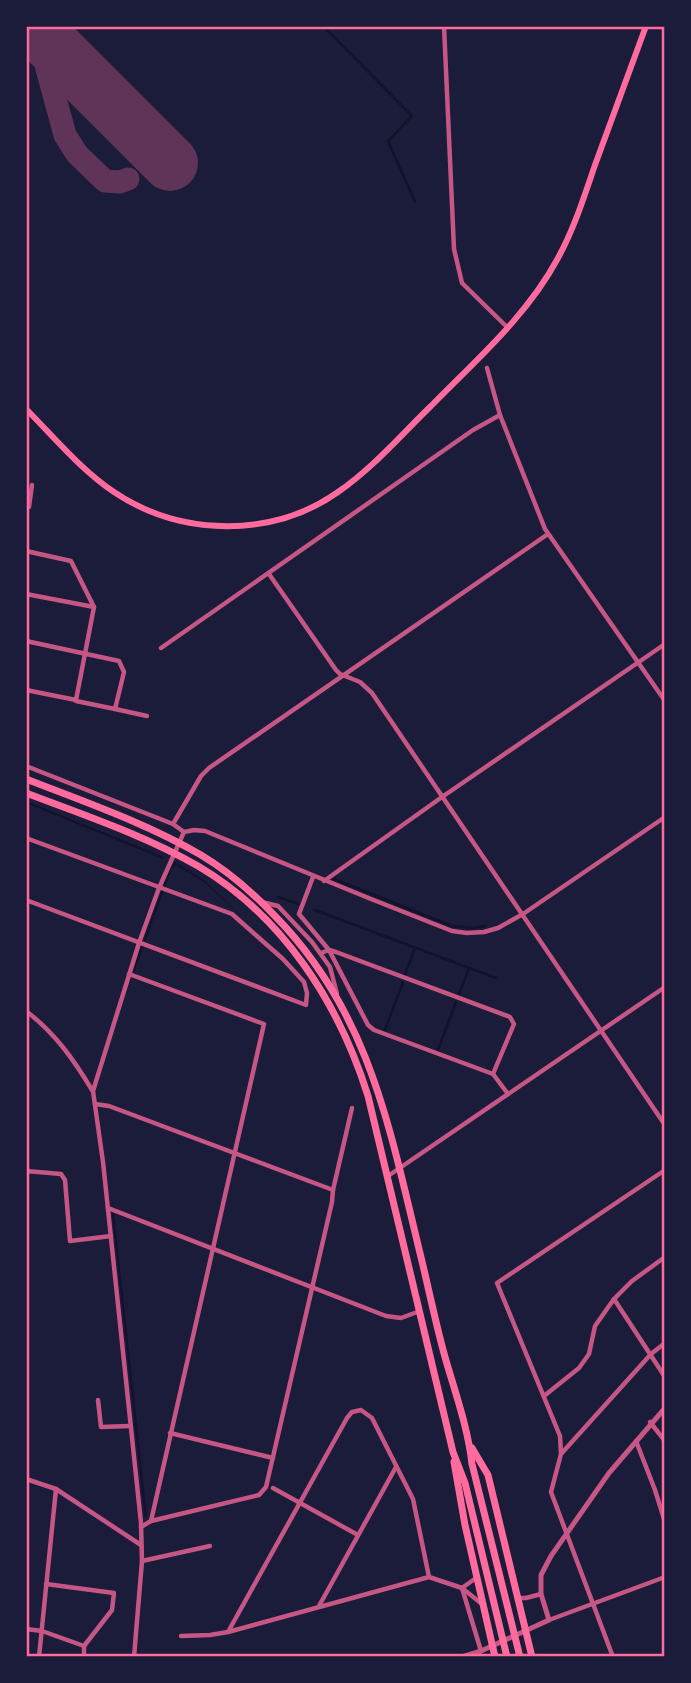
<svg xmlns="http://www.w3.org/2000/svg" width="691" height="1683" font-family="'DejaVu Sans',sans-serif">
  <rect width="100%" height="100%" fill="#1b1b3a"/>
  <g fill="#12122b">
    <polygon points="26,801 164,857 163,859 26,803"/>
    <polygon points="175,862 205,881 240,915 204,882 176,865 171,870 134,973 132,972 170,868"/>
    <polygon points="112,1213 114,1213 147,1517 145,1518"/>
  </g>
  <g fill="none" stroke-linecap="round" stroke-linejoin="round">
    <g stroke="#12122b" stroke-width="2.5">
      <polyline points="323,26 412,116 388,141 415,202"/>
      <polyline points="334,879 452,926 473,928 485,926"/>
      <polyline points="278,897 298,904"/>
      <polyline points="315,910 496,978"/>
      <polyline points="405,974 415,948"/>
      <polyline points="459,994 469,968"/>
      <polyline points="385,1030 403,982"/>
      <polyline points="438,1050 456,1002"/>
    </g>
    <polyline stroke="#603358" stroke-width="23" points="31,26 40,43 65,135 77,154 105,181 120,182 128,179"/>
    <polyline stroke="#603358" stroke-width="56" points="33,26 170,163"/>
    <g stroke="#c65784" stroke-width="4.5">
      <polyline points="444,26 454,249 462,283 508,328"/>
      <polyline points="487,368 500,415 545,529 665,701"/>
      <polyline points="26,507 29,507 32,485"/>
      <polyline points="26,551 71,561 94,607 76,700 26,690"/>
      <polyline points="269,574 336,670 340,674 360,682 372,693 665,1125"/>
      <polyline points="26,594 94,607"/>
      <polyline points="26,641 119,661 124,672 115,709 76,701"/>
      <polyline points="161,648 473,430 500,415"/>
      <polyline points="115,709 147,716"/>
      <polyline points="26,766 173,824 184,832"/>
      <polyline points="173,824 201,776 209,768 548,534"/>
      <polyline points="26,838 232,914 283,959 304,982 307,993 306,1005 26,900"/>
      <polyline points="313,877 299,914 329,950 368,1025 374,1030 493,1074"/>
      <polyline points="324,881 442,797 665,644"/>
      <polyline points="262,902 278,906 312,942 330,967 337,994"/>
      <polyline points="321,953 329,950 336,952 510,1017 514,1024 493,1074 508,1094"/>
      <polyline points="129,974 264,1024 151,1521"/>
      <path d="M26 1011C55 1033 74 1060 92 1090"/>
      <polyline points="95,1104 109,1106 333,1190"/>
      <polyline points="26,1171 61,1174 65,1180 70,1241 111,1236"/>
      <polyline points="388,1176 665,987"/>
      <polyline points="108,1208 386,1316 401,1318 420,1311"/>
      <polyline points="665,1257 632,1281 614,1299 665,1377"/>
      <polyline points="544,1396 579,1368 589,1354 595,1326 614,1299"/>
      <polyline points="98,1400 101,1427 130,1426"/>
      <polyline points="650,1422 665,1441"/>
      <polyline points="170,1433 273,1458"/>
      <polyline points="636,1441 655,1490 665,1522"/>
      <polyline points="561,1454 651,1354 665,1343"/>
      <polyline points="26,1479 56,1489"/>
      <polyline points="273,1488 358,1535"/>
      <polyline points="141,1527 151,1521 259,1495 266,1487 332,1202 333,1190 352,1108"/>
      <polyline points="142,1561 210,1546"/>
      <polyline points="429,1577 228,1632 347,1418 352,1412 361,1410 372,1418 413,1499 429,1577 462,1588 481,1651"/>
      <polyline points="476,1578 462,1588 482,1604"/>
      <polyline points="46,1584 114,1593 112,1610 84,1646"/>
      <polyline points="518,1598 526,1598 541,1594"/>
      <polyline points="319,1606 396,1467"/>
      <polyline points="549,1620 665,1577"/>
      <polyline points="26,1629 42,1631 84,1646 84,1657"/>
      <polyline points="181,1636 210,1635 228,1632"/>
      <polyline points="39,1657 56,1489 141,1545"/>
      <polyline points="134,1657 142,1561 141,1523 103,1162 93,1091 139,943 159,888 184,832 194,830 205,831 371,899 452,931 467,933 484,932 498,928 523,914 665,817"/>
      <polyline points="613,1657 551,1492 561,1454 560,1436 497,1283 665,1170"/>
    </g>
    <polyline stroke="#c65784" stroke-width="5" points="462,1657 481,1651 549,1620 541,1594 541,1575 551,1556 609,1473 665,1408"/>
    <path stroke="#ff6b9d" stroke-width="6" d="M26 409C54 437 81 470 114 492 181 537 273 538 338 492 373 468 401 435 431 406 476 360 527 316 558 258 574 229 584 197 595 165 612 119 629 73 646 26"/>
    <g stroke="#ff6b9d" stroke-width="7">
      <path d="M26 779C85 802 146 823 201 855 228 871 252 892 274 915 368 1010 389 1125 419 1249 428 1285 435 1321 445 1357 455 1392 468 1428 472 1464L520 1657"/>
      <path d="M26 793C84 815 144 835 198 866 283 916 339 1003 368 1096L453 1452 465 1483 507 1657"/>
      <polyline points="472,1448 488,1475 532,1657"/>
      <polyline points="454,1462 465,1525 495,1657"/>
    </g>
  </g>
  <rect width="691" height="1683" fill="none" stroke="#1b1b3a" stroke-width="56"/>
  <rect x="28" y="28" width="635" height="1627" fill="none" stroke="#ff6b9d" stroke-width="2.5"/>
</svg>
